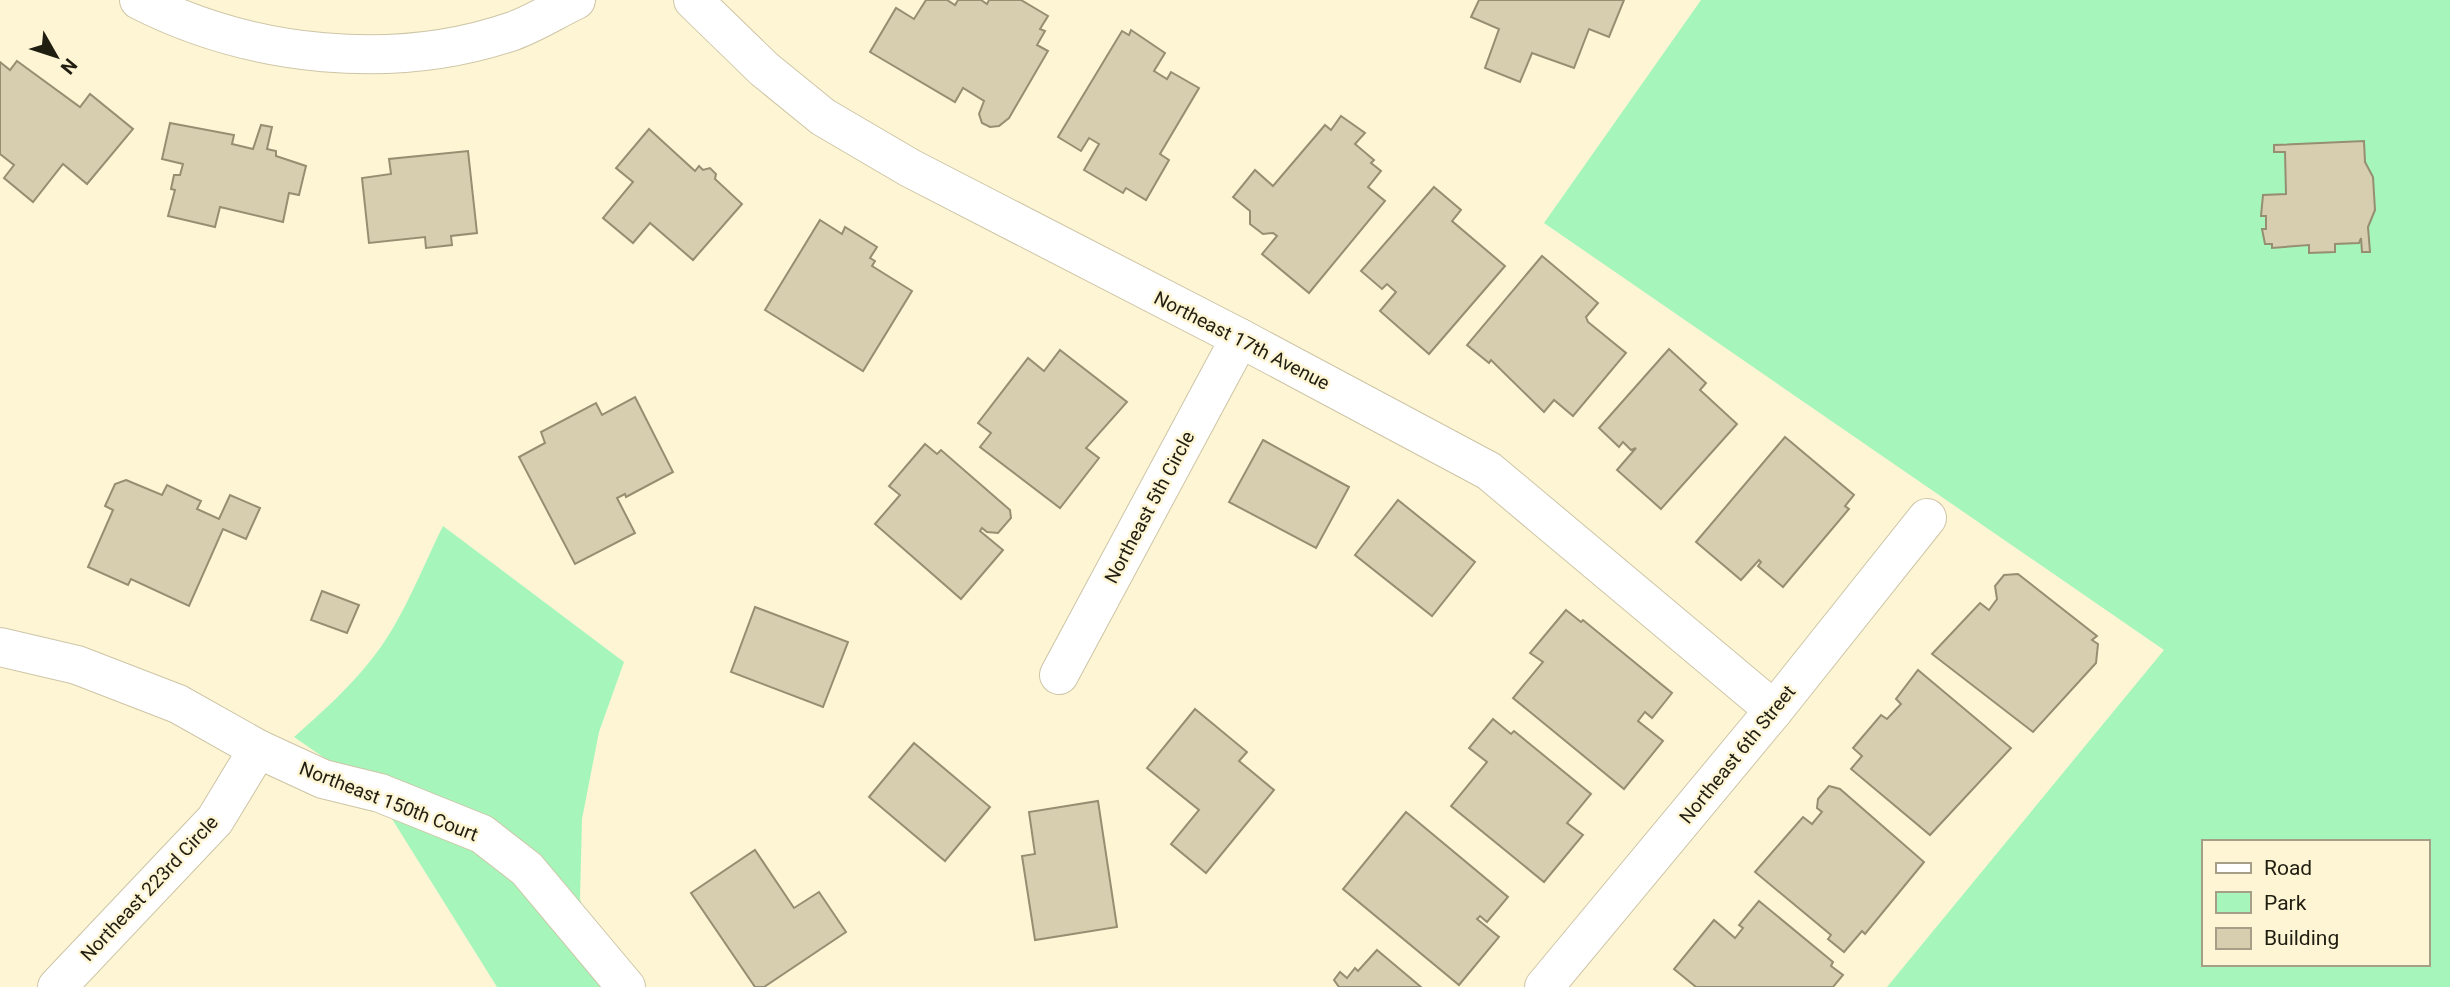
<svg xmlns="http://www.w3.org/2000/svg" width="2450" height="987" font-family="Roboto,sans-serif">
  <rect width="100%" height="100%" fill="#fef5d5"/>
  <g fill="#a6f6bb" fill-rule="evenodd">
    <path d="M1701 0H2450V987H1887L2164 650 1544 223ZM2203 842H2427V964H2203Z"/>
    <path d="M443 526 624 662 599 732 582 819 580 899 605 987H497L387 811 339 768 294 737C321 713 348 689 371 660 402 622 421 570 443 526Z"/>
  </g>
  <g fill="#d6ceaf" stroke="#968e71" stroke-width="2">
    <polygon points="926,0 947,0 955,5 958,0 981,0 987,4 989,0 1021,0 1048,16 1040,29 1045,31 1037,45 1048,51 1009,118 999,126 990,127 982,123 979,114 984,101 963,88 955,102 870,52 896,8 914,19"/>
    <polygon points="1479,0 1624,0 1609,37 1589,29 1574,68 1532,53 1520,82 1485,68 1499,29 1471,17"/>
    <polygon points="1131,30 1165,53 1154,71 1167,79 1171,72 1199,88 1160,154 1169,160 1146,200 1126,188 1123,193 1084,170 1099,144 1089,138 1081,151 1058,137 1122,31 1129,35"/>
    <polygon points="17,61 80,107 90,94 133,129 87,184 63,164 33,202 4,178 14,165 0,154 0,62 10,70"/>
    <polygon points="1341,116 1365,133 1355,144 1374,160 1371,163 1381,171 1368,187 1385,201 1309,293 1262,254 1277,236 1273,233 1263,234 1250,224 1250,211 1233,197 1255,170 1273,186 1325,125 1331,130"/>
    <polygon points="170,123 234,135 232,144 253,149 261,125 272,127 267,149 276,151 276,156 306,166 299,195 289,193 283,222 220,207 215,227 168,216 175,190 171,189 174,175 180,175 183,164 162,159"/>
    <polygon points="649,129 695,171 699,166 703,170 710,168 716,174 715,179 742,204 693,260 650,223 633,243 603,218 633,182 616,168"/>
    <polygon points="2364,141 2365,162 2373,177 2375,210 2368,227 2370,252 2362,252 2361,238 2359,243 2335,244 2335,252 2309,253 2309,245 2272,248 2272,244 2265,244 2262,229 2266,229 2266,216 2261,216 2263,195 2286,194 2285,152 2274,152 2274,145"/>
    <polygon points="468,151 477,233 451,236 452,245 426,248 425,237 369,243 362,178 391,174 389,159"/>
    <polygon points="1434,187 1461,210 1452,221 1505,266 1429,354 1380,311 1396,292 1387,284 1382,289 1361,271"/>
    <polygon points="820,220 842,234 845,227 877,247 870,258 875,261 872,266 912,291 863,371 765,310"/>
    <polygon points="1542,256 1598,303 1586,317 1588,322 1626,353 1573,416 1554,400 1544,412 1491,360 1489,363 1467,345"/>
    <polygon points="1669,349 1706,383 1700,390 1737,424 1661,509 1617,470 1636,448 1631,450 1623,442 1619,447 1599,428"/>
    <polygon points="1060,350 1127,402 1086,448 1099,458 1060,508 980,447 991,433 978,423 1028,358 1044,371"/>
    <polygon points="635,397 673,472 626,497 625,494 617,498 635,533 575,564 519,457 545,443 541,432 596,403 602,415"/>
    <polygon points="1785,437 1854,495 1845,506 1849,509 1783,587 1758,566 1761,562 1759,560 1741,580 1696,542"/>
    <polygon points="1263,440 1349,487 1316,548 1229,502"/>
    <polygon points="925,444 937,454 941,450 1010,510 1011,518 998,533 987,532 982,528 980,531 1003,550 961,599 875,524 900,495 889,486"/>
    <polygon points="126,480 162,495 167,485 201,501 197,509 219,519 230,495 260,508 246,539 223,529 189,606 131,579 128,585 88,567 113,510 105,506 115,484"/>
    <polygon points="1398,500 1475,562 1432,616 1355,555"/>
    <polygon points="2018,574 2097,636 2092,640 2098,644 2096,663 2033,732 1932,654 1980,603 1989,610 1997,599 1995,586 2004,575"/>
    <polygon points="322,591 359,605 347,633 311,620"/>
    <polygon points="755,607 848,642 823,707 731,672"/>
    <polygon points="1566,610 1581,622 1583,620 1672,693 1652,718 1645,712 1638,721 1663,741 1624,789 1513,698 1543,662 1530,653"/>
    <polygon points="1918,670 2011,748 1930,835 1851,769 1862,756 1853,748 1881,715 1887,719 1901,704 1896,699"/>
    <polygon points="1195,709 1247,752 1239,761 1274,790 1206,873 1171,844 1199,810 1147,768"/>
    <polygon points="1493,719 1511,734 1514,731 1591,794 1567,823 1583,835 1544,882 1451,806 1487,762 1469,748"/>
    <polygon points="914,743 990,807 945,861 869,797"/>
    <polygon points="1829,786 1840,789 1924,862 1865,934 1862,931 1844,952 1828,939 1831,935 1755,872 1803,817 1812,824 1822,812 1817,808 1818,799"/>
    <polygon points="1098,801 1117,927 1035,940 1022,856 1035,854 1029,812"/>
    <polygon points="1406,812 1508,897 1487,922 1480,916 1477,919 1499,937 1459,985 1343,889"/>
    <polygon points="755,850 794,908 819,892 846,932 764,987 755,987 691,893"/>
    <polygon points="1759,901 1833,962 1831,966 1843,975 1833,987 1696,987 1674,969 1714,920 1735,938 1743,928 1739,925"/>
    <polygon points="1377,950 1421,987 1339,987 1334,980 1340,972 1347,978 1355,968 1358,971"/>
  </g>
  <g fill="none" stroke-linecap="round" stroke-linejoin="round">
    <g stroke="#cdc5a6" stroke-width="40">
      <g id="minor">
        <path d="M139 0C251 57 394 72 513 31 535 23 555 10 576 0"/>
        <polyline points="693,0 764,69 823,117 910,168 1240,338 1489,471 1774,710"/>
        <polyline points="0,647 77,665 178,704 258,749 323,779 380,793 482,834 527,869 626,987"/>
        <polyline points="1059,675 1240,338"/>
        <polyline points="57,987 215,820 258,749"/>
        <polyline points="1544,987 1774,710 1927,518"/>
      </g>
    </g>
    <use href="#minor" stroke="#fff" stroke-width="38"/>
  </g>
  <g text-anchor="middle" stroke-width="5" stroke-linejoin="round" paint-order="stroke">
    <g font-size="19" fill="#201d11" stroke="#fef5d5">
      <text transform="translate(1242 340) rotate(27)" y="7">Northeast 17th Avenue</text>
      <text transform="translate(1149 507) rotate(-62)" y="7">Northeast 5th Circle</text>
      <text transform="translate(1737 754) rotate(-51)" y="7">Northeast 6th Street</text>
      <text transform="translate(389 801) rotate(21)" y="7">Northeast 150th Court</text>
      <text transform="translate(149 888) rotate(-47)" y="7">Northeast 223rd Circle</text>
    </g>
  </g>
  <rect x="2202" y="840" width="228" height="126" fill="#fef5d5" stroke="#a59f87" stroke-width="2"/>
  <rect x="2216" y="863" width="35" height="10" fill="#ffffff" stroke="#a59f87" stroke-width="2"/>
  <text x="2264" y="875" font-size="21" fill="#201d11">Road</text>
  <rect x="2216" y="892" width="35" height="21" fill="#a6f6bb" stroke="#a59f87" stroke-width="2"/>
  <text x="2264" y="910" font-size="21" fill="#201d11">Park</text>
  <rect x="2216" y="928" width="35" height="21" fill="#d6ceaf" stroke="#a59f87" stroke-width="2"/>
  <text x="2264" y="945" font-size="21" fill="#201d11">Building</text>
  <g transform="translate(56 56) rotate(129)" stroke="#fef5d5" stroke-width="5" paint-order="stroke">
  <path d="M0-5L12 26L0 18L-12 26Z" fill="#201d11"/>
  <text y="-10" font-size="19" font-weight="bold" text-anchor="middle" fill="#201d11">N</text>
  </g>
</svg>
